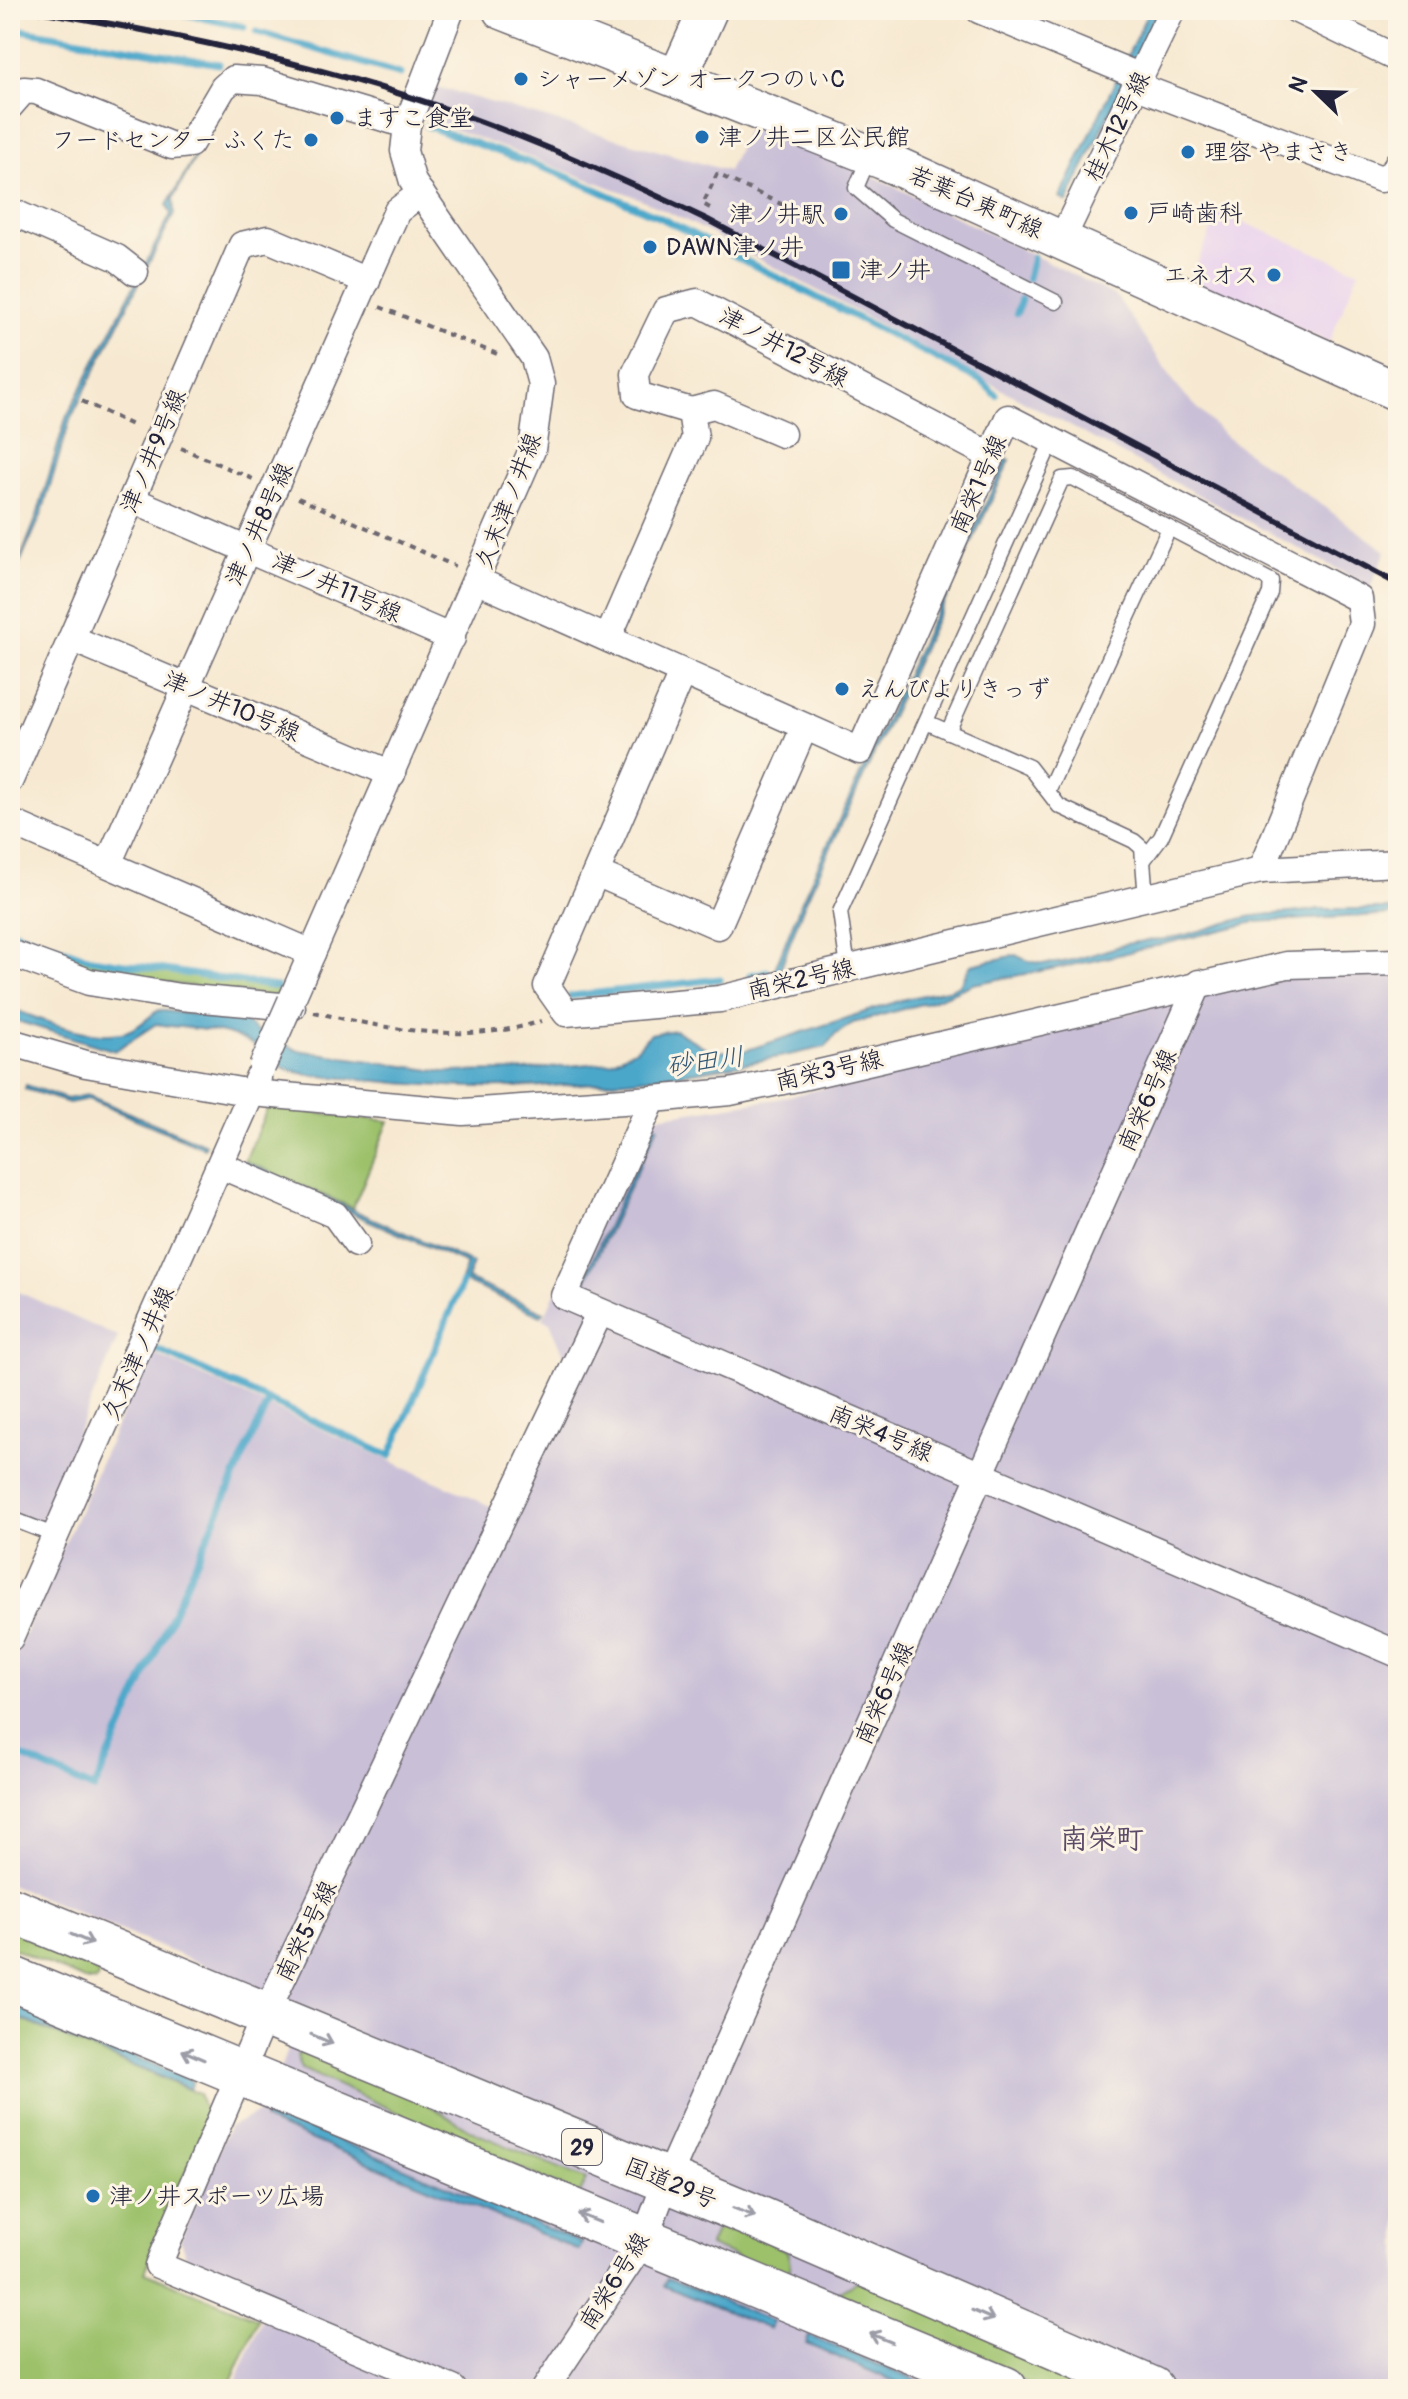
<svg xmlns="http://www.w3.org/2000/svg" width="1408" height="2399" font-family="Pangolin,'Klee One',sans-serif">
  <rect width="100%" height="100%" fill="#fcf5e5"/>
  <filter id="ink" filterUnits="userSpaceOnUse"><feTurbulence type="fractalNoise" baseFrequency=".0125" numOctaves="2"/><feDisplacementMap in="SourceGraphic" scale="16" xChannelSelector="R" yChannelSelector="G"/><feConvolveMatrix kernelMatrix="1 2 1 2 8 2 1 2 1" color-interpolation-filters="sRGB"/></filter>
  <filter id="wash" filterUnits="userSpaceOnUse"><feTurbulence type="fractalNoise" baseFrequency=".006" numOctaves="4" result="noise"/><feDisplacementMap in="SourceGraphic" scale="32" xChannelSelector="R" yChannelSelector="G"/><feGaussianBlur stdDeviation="1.8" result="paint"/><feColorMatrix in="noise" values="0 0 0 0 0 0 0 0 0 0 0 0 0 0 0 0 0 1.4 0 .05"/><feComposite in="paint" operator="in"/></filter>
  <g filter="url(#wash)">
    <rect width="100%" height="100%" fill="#f7e9d1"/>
    <polygon fill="#e9d2ee" points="1219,212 1359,271 1329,342 1190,280"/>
    <g fill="#c9bfd7">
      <polygon points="434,86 728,171 750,122 879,179 1116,296 1180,390 1226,437 1386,551 1370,587 697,226 636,197 424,118"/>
      <polygon points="1398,970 1398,2389 233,2389 270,2299 190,2266 180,2241 229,2127 265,2109 303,2007 10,1884 10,1668 149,1352 497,1509 568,1364 550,1322 543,1319 634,1124 657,1117 777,1099 885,1074 1224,989 1289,978"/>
      <polygon points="10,1288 118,1337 39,1524 10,1511"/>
    </g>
    <g fill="#9cc16b" stroke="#5f7253" stroke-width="2">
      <polygon points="10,932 92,961 282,990 279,997 85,973 10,943"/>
      <polygon points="272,1108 389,1121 353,1208 245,1161 267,1109"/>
      <polygon points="10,1927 88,1963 99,1970 98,1978 94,1982 84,1980 10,1947"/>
      <polygon points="10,2015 199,2094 208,2120 145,2272 258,2319 228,2389 10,2387"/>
      <polygon points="304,2050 419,2099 473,2132 586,2179 579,2195 302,2069 297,2055"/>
      <path d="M722 2217 787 2251C790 2263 794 2270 782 2277L710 2246Z"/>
      <polygon points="861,2279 1112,2389 1041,2389 922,2339 839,2292"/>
    </g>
    <g fill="#4ca7ca" stroke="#376482" stroke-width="2">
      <polygon points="1149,10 1158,10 1067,202 1060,198"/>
      <polygon points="195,157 173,199 174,214 70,420 41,516 10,585 37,516 66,418 171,214 167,205"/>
      <polygon points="1007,458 1010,460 804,905 779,972 774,971 803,898"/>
      <path d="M1318 909H1398V914L1255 922 1093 961 973 984 932 1001 853 1023 835 1035 826 1047C676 1081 521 1098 368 1080 344 1077 314 1078 290 1070 276 1066 264 1050 250 1043 223 1028 186 1029 156 1024L115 1051 10 1019V1008C42 1020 86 1039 121 1033 136 1030 147 1019 158 1010L244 1021 259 1033 297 1050 444 1072 515 1071 611 1062 638 1048 650 1034 675 1030 713 1052 747 1050 905 999 951 989 960 984 971 965 1016 955C1048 975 1090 954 1123 945 1138 940 1156 941 1172 938 1197 933 1220 924 1244 918 1268 912 1294 915 1318 909Z"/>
      <polygon points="26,1085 67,1099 87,1095 206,1145 204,1148 88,1099 69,1103 25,1089"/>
      <polygon points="655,1124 658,1126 583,1287 580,1286"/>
      <polygon points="245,1162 473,1263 467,1279 544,1312 541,1316 461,1280 467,1264 243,1165"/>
      <polygon points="10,2004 193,2081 190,2089 10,2014"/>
      <polygon points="267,2110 582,2243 579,2250 264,2120"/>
      <polygon points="667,2278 773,2322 769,2329 664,2286"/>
      <polygon points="809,2336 936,2389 913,2389 806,2344"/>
    </g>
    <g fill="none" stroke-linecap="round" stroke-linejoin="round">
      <g stroke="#4ca7ca" stroke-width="7">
        <polyline points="167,10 244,27"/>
        <polyline points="10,28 219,64"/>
        <polyline points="257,32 400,74"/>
        <polyline points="427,126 558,173 655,215 981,381 996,395"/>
        <polyline points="1028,278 1033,258"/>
        <polyline points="1017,313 1021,299"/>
        <polyline points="10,930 91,959 277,987"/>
        <polyline points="750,975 767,971"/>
        <polyline points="571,996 720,979"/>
        <polyline points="158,1350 390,1456 462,1283"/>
        <polyline points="10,1751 94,1789 268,1402"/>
      </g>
    </g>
  </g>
  <g filter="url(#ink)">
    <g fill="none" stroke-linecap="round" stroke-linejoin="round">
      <g stroke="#6d6870" stroke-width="17">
        <g id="service">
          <polyline points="870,155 856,188 893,220 1056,302"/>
          <polyline points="926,722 1029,767 1059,806 1134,841 1142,848 1146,899"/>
          <polyline points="948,732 1062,479 1073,478 1271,581 1270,593 1161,837 1143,861"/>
          <polyline points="1048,791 1169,528"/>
          <polyline points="848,968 840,912 1052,441"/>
          <polyline points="10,1518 56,1536"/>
        </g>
      </g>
      <g stroke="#6d6870" stroke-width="29">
        <g id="minor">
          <polyline points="979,10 1141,77"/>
          <polyline points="1297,10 1398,59"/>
          <polyline points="1137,86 1381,179 1394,172 1398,163"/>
          <polyline points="10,106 24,90 36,91 172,146 190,144 223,88 233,79 262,81 407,125"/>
          <polyline points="10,211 117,258 135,272"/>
          <polyline points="1061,241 1172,10"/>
          <polyline points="691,411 714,405 782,434"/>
          <polyline points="132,500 452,638"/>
          <polyline points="478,581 860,751 1008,418 1359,599 1362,624 1261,870"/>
          <polyline points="608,638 695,438 691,411 637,395 635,374 666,310 697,302 991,456"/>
          <polyline points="73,639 392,774"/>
          <polyline points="681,675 547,986 566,1013 720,999 1261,870 1398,863"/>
          <polyline points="10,780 242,245 268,239 367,281"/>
          <polyline points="10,822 312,953"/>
          <polyline points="108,864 397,211 421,193"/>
          <polyline points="596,873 718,926 804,728"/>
          <polyline points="10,953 89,982 180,997 292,1007"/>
          <polyline points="291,1001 532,450 541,384 534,358 413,182 404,151 407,125 451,10"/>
          <polyline points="10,1042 86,1064 252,1093 463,1112 653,1099 730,1092 802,1077 1287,965 1398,962"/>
          <polyline points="653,1099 564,1296 1398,1654"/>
          <polyline points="222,1166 335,1215 356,1244"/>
          <polyline points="10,1638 258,1078"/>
          <polyline points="453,2389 158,2265 265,2015 600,1312"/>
          <polyline points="545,2389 644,2240 666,2182 1199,983"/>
        </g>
      </g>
      <g stroke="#6d6870" stroke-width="41">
        <g id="secondary">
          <polyline points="502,10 883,160 1398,392"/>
          <polyline points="678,77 708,10"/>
        </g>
      </g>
      <g stroke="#6d6870" stroke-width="47">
        <g id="trunk">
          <polyline points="10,1909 751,2215 1152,2389"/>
          <polyline points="10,1978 1005,2389"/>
        </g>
      </g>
      <g stroke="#6d6870" stroke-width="4" stroke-dasharray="6 6" stroke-linecap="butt">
        <polyline points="710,208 703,204 717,174 811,218 817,216"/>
        <polyline points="380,307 502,356"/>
        <polyline points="82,401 136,427"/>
        <polyline points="181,448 253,479"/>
        <polyline points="298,498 455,566"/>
        <path d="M314 1012C385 1029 471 1045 541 1021"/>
      </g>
      <use href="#service" stroke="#fff" stroke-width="14"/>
      <use href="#minor" stroke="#fff" stroke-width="26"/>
      <use href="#secondary" stroke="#fff" stroke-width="38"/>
      <use href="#trunk" stroke="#fff" stroke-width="44"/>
      <path stroke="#22223b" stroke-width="6" d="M33 10C185 36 338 68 482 122 558 150 633 184 706 219L1398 584"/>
      <g stroke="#6d6870" stroke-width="29" stroke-linecap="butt">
        <polyline id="minor-bridge" points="262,1067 291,1001"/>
      </g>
      <use href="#minor-bridge" stroke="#fff" stroke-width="26"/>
    </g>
    <defs><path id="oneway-shaft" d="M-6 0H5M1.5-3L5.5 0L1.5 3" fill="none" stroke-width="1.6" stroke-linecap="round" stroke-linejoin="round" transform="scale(2)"/></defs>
    <g stroke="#9c9ca7">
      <use href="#oneway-shaft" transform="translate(82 1939) rotate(23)"/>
      <use href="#oneway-shaft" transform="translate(322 2039) rotate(23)"/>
      <use href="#oneway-shaft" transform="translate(193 2055) rotate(-157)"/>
      <use href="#oneway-shaft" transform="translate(744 2212) rotate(21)"/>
      <use href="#oneway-shaft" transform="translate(589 2218) rotate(-158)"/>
      <use href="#oneway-shaft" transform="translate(983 2315) rotate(23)"/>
      <use href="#oneway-shaft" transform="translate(881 2338) rotate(-158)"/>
    </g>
  </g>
  <g fill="#1f6fb2" stroke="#fcf5e5" stroke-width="3">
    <circle cx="521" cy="79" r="8"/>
    <circle cx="337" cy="118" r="8"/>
    <circle cx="702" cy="137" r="8"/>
    <circle cx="311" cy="140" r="8"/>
    <circle cx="1188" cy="152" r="8"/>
    <circle cx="1131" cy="213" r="8"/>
    <circle cx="841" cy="214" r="8"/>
    <circle cx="650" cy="247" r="8"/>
    <rect x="831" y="260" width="20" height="20" rx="4"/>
    <circle cx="1274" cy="275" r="8"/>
    <circle cx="842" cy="689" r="8"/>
    <circle cx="93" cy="2196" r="8"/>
  </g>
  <g text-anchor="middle" stroke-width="6" stroke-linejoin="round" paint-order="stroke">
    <rect fill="#fcf5e5" stroke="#63616e" stroke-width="2" x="562" y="2129" width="40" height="36" rx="6"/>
    <g font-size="22" font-weight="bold" fill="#22223b">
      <text x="582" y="2155">29</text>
    </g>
    <g font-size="24" fill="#22223b" stroke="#fcf5e5" text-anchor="start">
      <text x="537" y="87">シャーメゾン オークつのいC</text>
      <text x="353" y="126">ますこ食堂</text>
      <text x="718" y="145">津ノ井二区公民館</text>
      <text x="295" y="148" text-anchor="end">フードセンター ふくた</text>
      <text x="1204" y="160">理容 やまさき</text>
      <text x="1147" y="221">戸崎歯科</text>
      <text x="825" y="222" text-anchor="end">津ノ井駅</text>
      <text x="666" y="255">DAWN津ノ井</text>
      <text x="859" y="278">津ノ井</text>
      <text x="1258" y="283" text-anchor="end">エネオス</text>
      <text x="858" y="697">えんびよりきっず</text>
      <text x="109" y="2204">津ノ井スポーツ広場</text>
    </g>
    <g font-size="24" fill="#22223b" stroke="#fcf5e5">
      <text transform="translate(1117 126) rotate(-64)" y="8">桂木12号線</text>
      <text transform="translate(976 202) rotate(24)" y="8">若葉台東町線</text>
      <text transform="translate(784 347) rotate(28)" y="8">津ノ井12号線</text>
      <text transform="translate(153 451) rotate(-67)" y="8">津ノ井9号線</text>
      <text transform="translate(978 484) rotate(-66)" y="8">南栄1号線</text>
      <text transform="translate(508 501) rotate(-69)" y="8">久末津ノ井線</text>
      <text transform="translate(259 524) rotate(-66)" y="8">津ノ井8号線</text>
      <text transform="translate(337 587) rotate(24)" y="8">津ノ井11号線</text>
      <text transform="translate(232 706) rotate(23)" y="8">津ノ井10号線</text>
      <text transform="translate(801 979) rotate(-13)" y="8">南栄2号線</text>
      <text transform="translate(829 1070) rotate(-13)" y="8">南栄3号線</text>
      <text transform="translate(1147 1100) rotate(-66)" y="8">南栄6号線</text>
      <text transform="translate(138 1353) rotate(-66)" y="8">久末津ノ井線</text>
      <text transform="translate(881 1433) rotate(23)" y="8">南栄4号線</text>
      <text transform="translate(884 1693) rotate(-66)" y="8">南栄6号線</text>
      <text transform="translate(306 1931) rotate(-64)" y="8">南栄5号線</text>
      <text transform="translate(671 2183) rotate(22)" y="8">国道29号</text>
      <text transform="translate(614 2281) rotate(-58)" y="8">南栄6号線</text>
    </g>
    <g font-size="26" font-style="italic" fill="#335774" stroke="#fcf5e5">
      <text transform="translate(705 1061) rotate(-8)" y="9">砂田川</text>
    </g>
    <g font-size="28" font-weight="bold" fill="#5c4a68" stroke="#fcf5e5">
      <text x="1102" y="1848">南栄町</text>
    </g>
  </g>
  <rect width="1408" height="2399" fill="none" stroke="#fcf5e5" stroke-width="40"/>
  <g transform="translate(1316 92) rotate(293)" stroke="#fcf5e5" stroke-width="6" paint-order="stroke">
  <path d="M0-6L14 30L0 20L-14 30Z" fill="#22223b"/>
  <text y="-12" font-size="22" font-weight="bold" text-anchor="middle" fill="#22223b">N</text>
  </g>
</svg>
